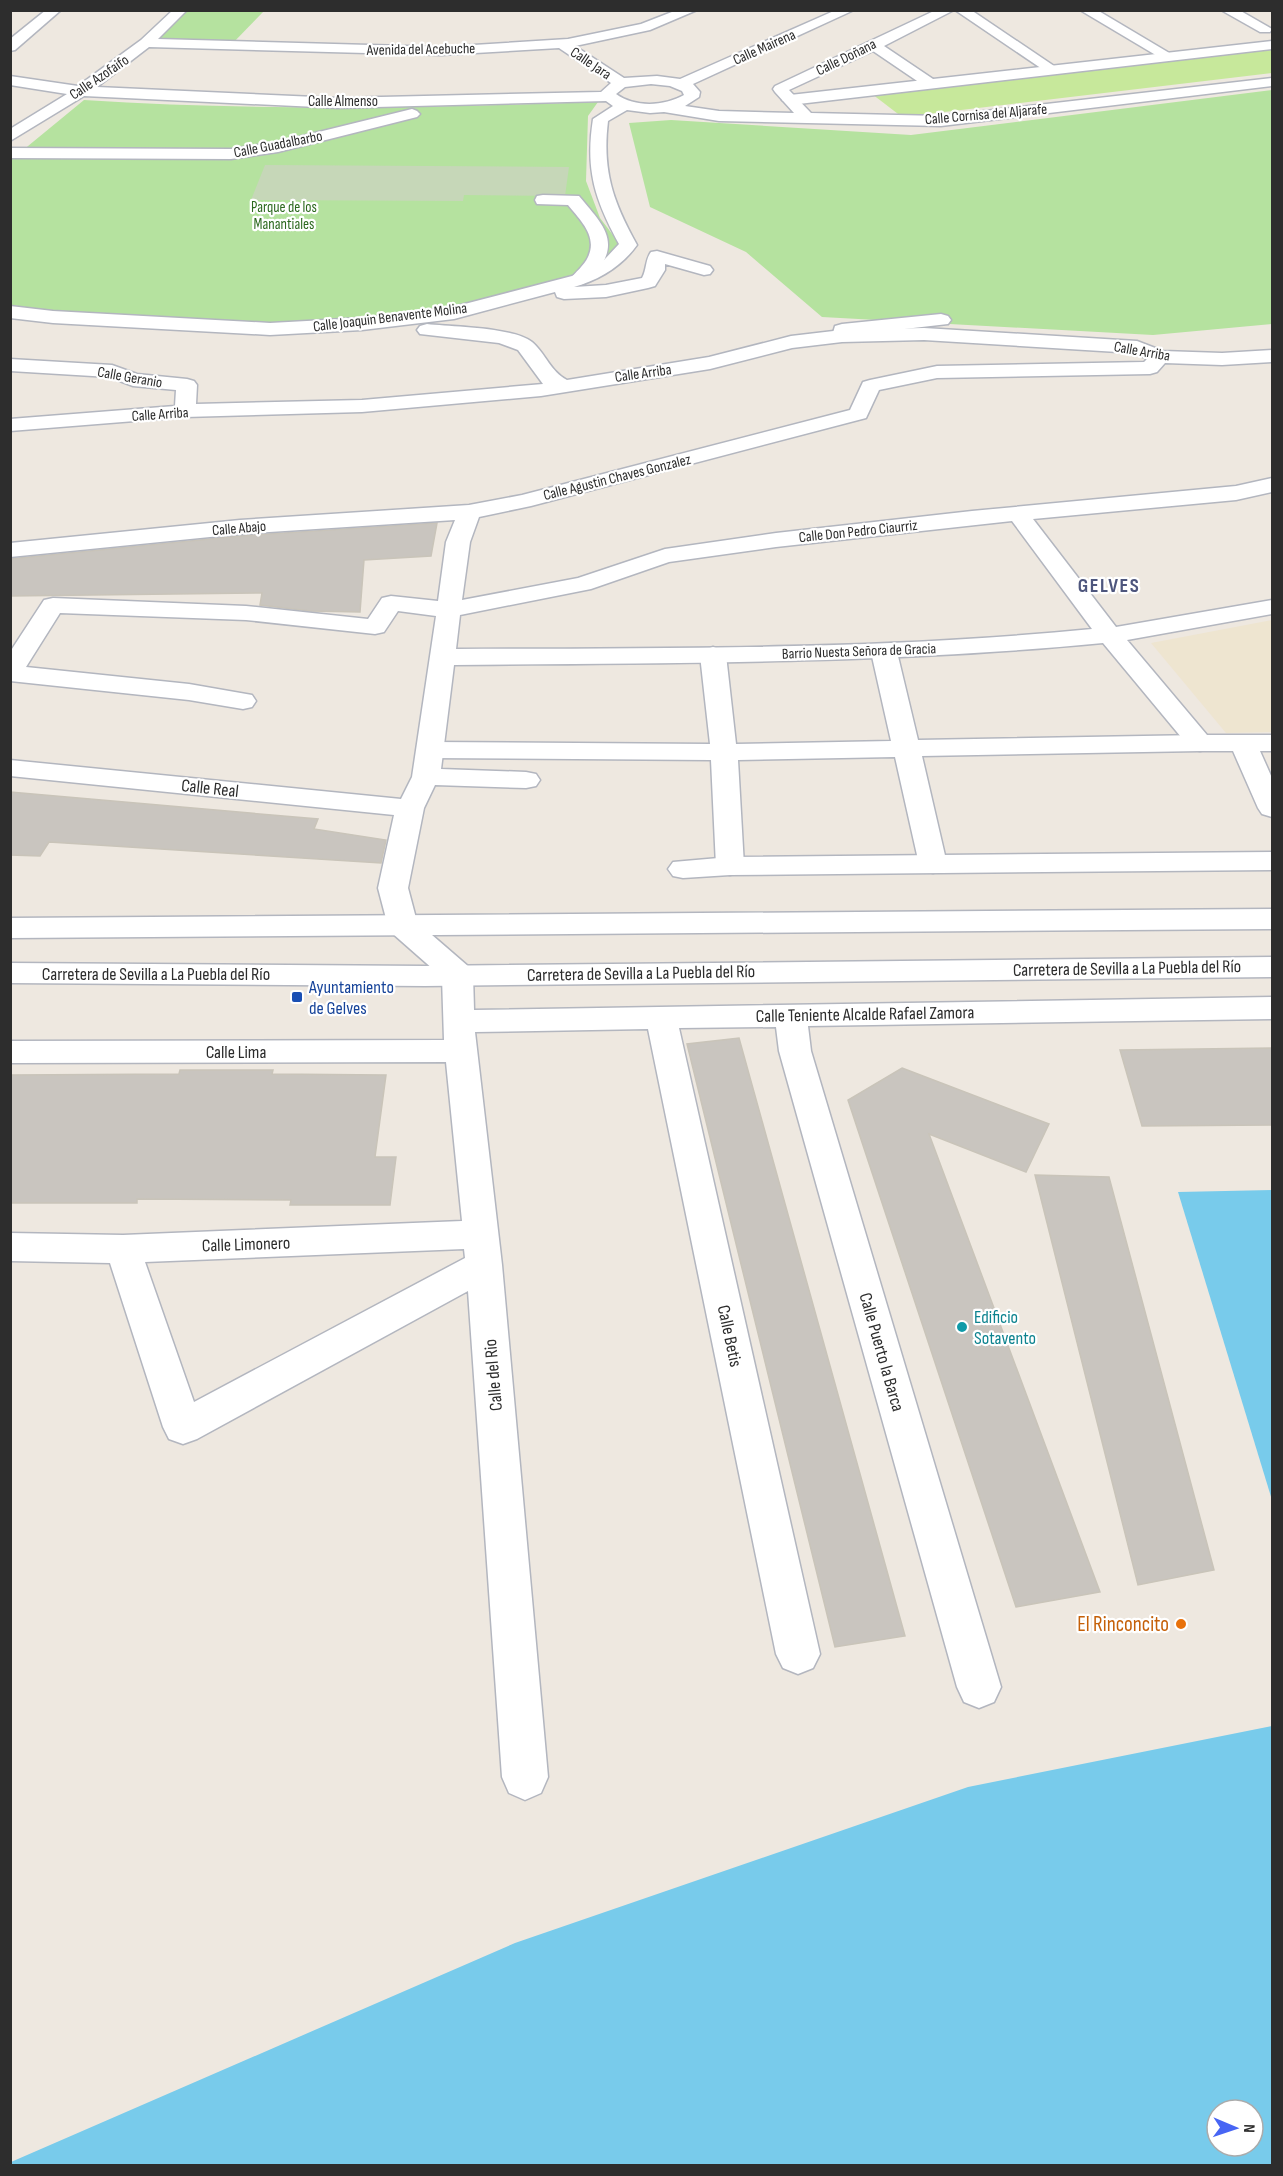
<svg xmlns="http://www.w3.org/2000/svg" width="1283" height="2176" font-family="'Sofia Sans Condensed',sans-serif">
  <rect width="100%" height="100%" fill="#eee8e0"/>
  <polygon fill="#eee5d0" points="1272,620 1272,732 1226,733 1151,643"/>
  <g fill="#b5e29f">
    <polygon points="181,11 264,11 230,46 146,43"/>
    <polygon points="1272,90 1272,324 1153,335 822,317 746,252 650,207 629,123 671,120 911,135"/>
    <path d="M84 100C255 111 427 108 598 102L588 116 586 181 600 218 619 243 609 257 554 284 471 306 343 321 273 326 62 312 11 305V160Z"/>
  </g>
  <polygon fill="#c6d7b8" points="265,165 569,167 565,196 464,195 463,201 251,200"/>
  <polygon fill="#c7e89b" points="1272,48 1272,73 902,117 872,94"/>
  <g fill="#78cbeb" fill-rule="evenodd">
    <polygon points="1272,1190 1272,1500 1178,1192"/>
    <path d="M1272 1726V2165H11V2162L515 1943 968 1787ZM1217 2110H1253V2146H1217Z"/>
  </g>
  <g fill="#c9c5bf" stroke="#c9c4b9" stroke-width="1.5">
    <polygon points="437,523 431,556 364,560 360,612 310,611 260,605 262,593 10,596 10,559 240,536"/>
    <polygon points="10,792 318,819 314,829 386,840 381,863 49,842 40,856 10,855"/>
    <polygon points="739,1038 905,1636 835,1647 687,1044"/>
    <polygon points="1272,1048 1272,1125 1142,1126 1120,1050"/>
    <polygon points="902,1068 1049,1124 1026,1172 929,1134 1100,1592 1016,1607 848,1100"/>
    <polygon points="180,1070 273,1070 272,1074 386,1075 375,1157 396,1157 390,1205 290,1205 291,1200 137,1199 137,1203 10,1203 10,1075 179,1074"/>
    <polygon points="1035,1175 1109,1177 1214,1570 1138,1585"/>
  </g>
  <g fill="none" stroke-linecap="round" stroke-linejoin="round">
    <g stroke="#b3b6bf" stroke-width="3">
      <g id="pedestrian">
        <polygon points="1272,41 1272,49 790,105 782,100 790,95"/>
        <path d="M543 195 579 196C601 223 622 240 596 273 588 281 584 287 572 284L570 280C575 272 584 266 588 257 598 236 580 220 568 205L537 204 535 200 537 196Z"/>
        <polygon points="941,314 948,316 951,320 948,324 852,335 849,340 835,340 832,336 835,326 842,324"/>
        <polygon points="884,644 893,647 897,652 918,740 1200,735 1209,737 1213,743 1209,749 1200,751 922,756 947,864 943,870 933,873 923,870 919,864 895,757 738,760 744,866 740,872 730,875 720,872 716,866 711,760 430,758 420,756 417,750 420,744 430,742 710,744 700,655 704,650 713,647 722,650 726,655 736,744 891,741 871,652 875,647"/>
      </g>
    </g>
    <g stroke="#b3b6bf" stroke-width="3">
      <g id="minor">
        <polygon points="46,10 61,10 15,50 10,51 10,39"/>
        <path d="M173 10H187L158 39 441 47 568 39 641 24 677 10H697L650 30 575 46 624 78 657 76 680 79 836 10H854L693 84 700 92 699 97 685 106 719 111 794 113 775 92 773 89 775 86 936 10H954L884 46 936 81 938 84 936 87H926L873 51 789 90 811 113 941 116 1272 78V86L941 126 719 121 664 112 650 113 627 110 608 121C602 171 613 202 637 245 622 266 599 280 574 287L606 285 642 278C647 269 645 260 651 252L657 251 710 266 713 270 710 274 704 275 665 264V270L655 286 648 288 606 297 564 299 557 297 555 292 454 319 362 330 270 335 53 323 10 318V306L53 311 270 323 362 318 453 307 572 276 604 260 619 244C595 200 585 170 593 119L613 106 606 101 338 108 84 96 10 141V129L67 94 10 85V76L78 86 141 40ZM149 47 441 55 559 48 611 83 601 92 338 98 97 87ZM651 84 670 86 682 91 684 95C664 106 636 108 616 94L625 87Z"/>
        <polygon points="955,10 971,10 1060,70 1058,73 1048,73"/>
        <polygon points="1080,10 1097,10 1176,57 1174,60 1164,60"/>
        <polygon points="1221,10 1239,10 1272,29 1270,32 1260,32"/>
        <polygon points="412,109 417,111 420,114 417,117 278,152 231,159 10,158 10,148 231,149 278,142"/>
        <path d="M427 324C452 327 513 327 532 342 546 354 550 371 567 380L709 357 791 336 842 330 924 328 1137 341 1163 351 1222 353 1272 350V362L1222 365 1165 363 1157 372 1150 374 937 378 879 390 866 418 531 506 479 517 470 542 462 600 578 578 665 549 776 533 972 511 1236 486 1272 478V492L1236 500 1033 519 1116 627 1272 600V614L1127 640 1207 735H1272V751H1260L1272 778V817L1262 814 1258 808 1233 751H1200L1191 749 1103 643C887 664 671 663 454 665L441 769 526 772 536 774 540 780 536 786 526 788 435 785 424 808 408 888 417 922 469 967 473 974 474 1010 1272 997V1019L808 1026 811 1051 1001 1687 994 1702 979 1708 964 1702 957 1687 779 1051 776 1027 679 1028 820 1654 813 1668 798 1674 783 1668 776 1654 648 1029 475 1032 502 1265 548 1777 541 1793 525 1800 509 1793 502 1777 468 1291 197 1439 183 1444 169 1439 163 1427 110 1263 10 1261V1233L123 1235 462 1221 446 1062 10 1063V1041L444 1040 442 977 392 933 388 926 378 888 394 815 10 776V760L401 799 412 777 436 616 398 611 384 632 375 634 246 620 60 613 26 667 189 684 252 695 256 701 252 707 243 709 189 700 10 681V652L44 600 53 598 246 606 368 619 382 598 391 596 438 601 446 542 455 520 240 534 10 557V543L240 520 469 505 522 495 850 410 863 382 870 380 937 366 1144 362 1147 359 1134 353 924 340 842 342 792 348 710 369 541 396 362 412 185 417 10 431V419L175 406 176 390 133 386 109 377 10 371V359L112 365 137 374 187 379 194 381 197 385 196 404 362 400 543 384 518 350 499 343 420 334 417 330 420 326ZM1012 521 1092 629C881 650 668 648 456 649L460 615 591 589 669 562 776 547ZM464 1249 465 1258 194 1402 145 1262Z"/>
        <polygon points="1272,852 1272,870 730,875 683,878 673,876 668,869 673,862 730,857"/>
      </g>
    </g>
    <g stroke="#b3b6bf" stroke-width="3">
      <g id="secondary">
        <polygon points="1272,909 1272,929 10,938 10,918"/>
        <polygon points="1272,957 1272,977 425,986 10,983 10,963 425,966"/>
      </g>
    </g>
    <use href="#pedestrian" fill="#fff" fill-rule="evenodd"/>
    <use href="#minor" fill="#fff" fill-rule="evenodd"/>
    <use href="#secondary" fill="#fff" fill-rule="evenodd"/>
  </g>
  <rect fill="#1a4fb4" stroke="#fff" stroke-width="2" x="291" y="991" width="12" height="12" rx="3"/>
  <circle fill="#0f9aa8" stroke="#fff" stroke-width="2" cx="962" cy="1327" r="6"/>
  <circle fill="#e8710a" stroke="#fff" stroke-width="2" cx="1181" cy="1624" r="6"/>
  <g text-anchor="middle" stroke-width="4.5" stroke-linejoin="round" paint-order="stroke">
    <g font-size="15" fill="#2d2d2d" stroke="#fff">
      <text transform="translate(764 47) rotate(-24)" y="5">Calle Mairena</text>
      <text transform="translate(421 49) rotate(-1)" y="5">Avenida del Acebuche</text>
      <text transform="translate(846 57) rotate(-26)" y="5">Calle Doñana</text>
      <text transform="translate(591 63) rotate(34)" y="5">Calle Jara</text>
      <text transform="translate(99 77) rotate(-34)" y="5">Calle Azofaifo</text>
      <text x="343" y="106">Calle Almenso</text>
      <text transform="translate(986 114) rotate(-5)" y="5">Calle Cornisa del Aljarafe</text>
      <text transform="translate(278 144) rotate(-11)" y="5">Calle Guadalbarbo</text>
      <text transform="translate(390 317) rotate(-7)" y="5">Calle Joaquin Benavente Molina</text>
      <text transform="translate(1142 351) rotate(10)" y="5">Calle Arriba</text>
      <text transform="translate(643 373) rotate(-8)" y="5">Calle Arriba</text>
      <text transform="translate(130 377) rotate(10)" y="5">Calle Geranio</text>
      <text transform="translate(160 414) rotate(-4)" y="5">Calle Arriba</text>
      <text transform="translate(617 477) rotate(-14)" y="5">Calle Agustin Chaves Gonzalez</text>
      <text transform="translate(239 528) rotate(-5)" y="5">Calle Abajo</text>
      <text transform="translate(858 531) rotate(-6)" y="5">Calle Don Pedro Ciaurriz</text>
      <text transform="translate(859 651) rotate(-2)" y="5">Barrio Nuesta Señora de Gracia</text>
    </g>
    <g font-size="15" fill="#2c691e" stroke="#fff">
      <text x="284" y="212">Parque de los<tspan x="284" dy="17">Manantiales</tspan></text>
    </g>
    <g font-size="18" fill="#2d2d2d" stroke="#fff">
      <text transform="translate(210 788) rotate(6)" y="6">Calle Real</text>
      <text transform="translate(1127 968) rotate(-1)" y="6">Carretera de Sevilla a La Puebla del Río</text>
      <text transform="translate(641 973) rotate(-1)" y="6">Carretera de Sevilla a La Puebla del Río</text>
      <text x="156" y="980">Carretera de Sevilla a La Puebla del Río</text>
      <text transform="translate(865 1014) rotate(-1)" y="6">Calle Teniente Alcalde Rafael Zamora</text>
      <text x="236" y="1058">Calle Lima</text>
      <text transform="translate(246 1244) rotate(-2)" y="6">Calle Limonero</text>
      <text transform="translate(730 1336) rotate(78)" y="6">Calle Betis</text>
      <text transform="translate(882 1352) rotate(74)" y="6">Calle Puerto la Barca</text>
      <text transform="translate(493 1375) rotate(-95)" y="6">Calle del Rio</text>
    </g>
    <g font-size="18" fill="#164399" stroke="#fff" text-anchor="start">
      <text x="309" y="993">Ayuntamiento<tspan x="309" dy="21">de Gelves</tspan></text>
    </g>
    <g font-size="18" fill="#0d838f" stroke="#fff" text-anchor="start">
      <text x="974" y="1323">Edificio<tspan x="974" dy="21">Sotavento</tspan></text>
    </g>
    <g font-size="20" font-weight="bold" letter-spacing="1.5" fill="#4e567d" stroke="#fff">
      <text x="1109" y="592">GELVES</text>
    </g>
    <g font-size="21" fill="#c56008" stroke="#fff" text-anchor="end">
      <text x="1169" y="1631">El Rinconcito</text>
    </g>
  </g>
  <rect width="1283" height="2176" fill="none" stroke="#2d2d2d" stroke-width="24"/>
  <g transform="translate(1235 2128) rotate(92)"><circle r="28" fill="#ffffff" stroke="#ababab" stroke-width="1.5"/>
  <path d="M0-4.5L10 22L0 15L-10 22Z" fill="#4765f4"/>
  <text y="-9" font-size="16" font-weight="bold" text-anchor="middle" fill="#2d2d2d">N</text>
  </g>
</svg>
